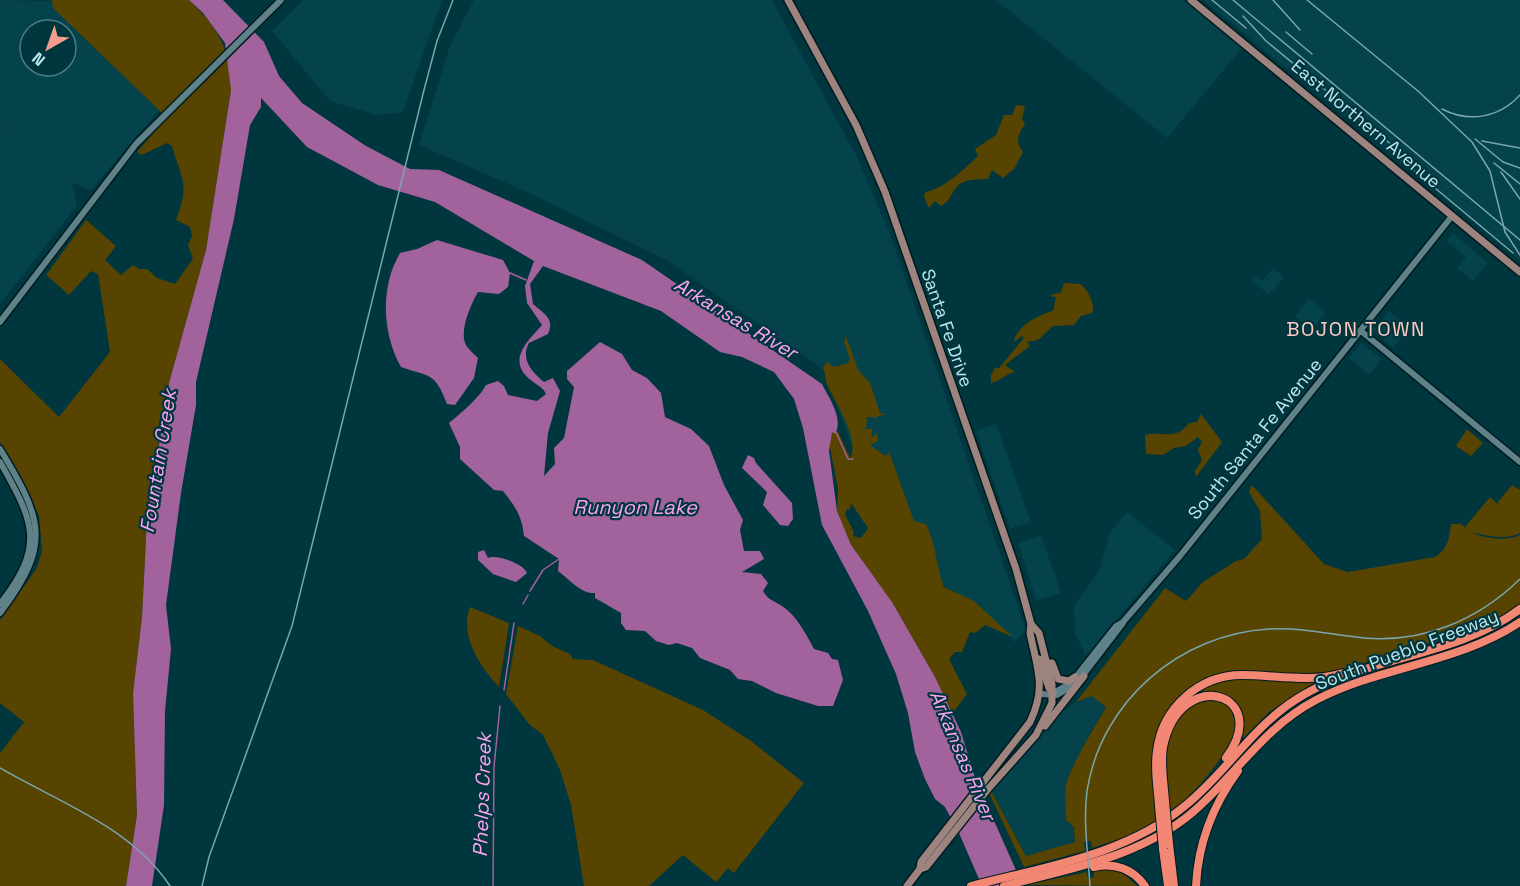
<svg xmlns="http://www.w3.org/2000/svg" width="1520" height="886" font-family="'Space Grotesk',sans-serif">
  <rect width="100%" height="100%" fill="#00363e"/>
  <g fill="#04424c" fill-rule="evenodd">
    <path d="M0 0 53 1 54 8 159 110 91 190 72 183 77 206 0 304V125L8 131 0 124ZM30 30H66V66H30Z"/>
    <polygon points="303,0 442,0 403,112 376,115 330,101 272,31"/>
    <polygon points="474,0 772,0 857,157 890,234 1026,630 1015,642 972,601 945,587 912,523 851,444 824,370 668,261 529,193 419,145 450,46"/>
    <polygon points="996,0 1183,0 1242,48 1167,138"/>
    <polygon points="1203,0 1520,0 1520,260"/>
    <polygon points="1453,233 1488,263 1473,281 1457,268 1466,257 1446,241"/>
    <polygon points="1273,268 1284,277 1269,295 1251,279 1254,275 1262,281"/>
    <polygon points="1309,298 1326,312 1312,330 1295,316"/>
    <polygon points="1389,311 1409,328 1393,348 1373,331"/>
    <polygon points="1361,343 1382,359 1369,375 1349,358"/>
    <polygon points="996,424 1031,522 1010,529 976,431"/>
    <polygon points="1127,512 1175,550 1086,657 1075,633 1074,606 1100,569 1109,534"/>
    <polygon points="1041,535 1061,593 1036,600 1018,543"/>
    <polygon points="1092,696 1106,706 1085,742 1083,751 1067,780 1075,842 1026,856 991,791 1060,713 1076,702"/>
  </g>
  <g fill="#564400" fill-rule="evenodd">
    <path d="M52 0H189C219 29 230 48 231 90L206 250 169 383 160 433 153 434 160 435 147 520 142 617 133 693 137 815 126 886H0V753L24 722 0 703V620L37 568 42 551 39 516 0 442V359L59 417 110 352 98 274 91 271 69 295 46 275 86 220 116 246 105 260 121 275 133 265 139 269H147L157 278 175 284 193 259 188 245 192 236 190 227 176 220C190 183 182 181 172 146L167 143 142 155 137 152 164 121V115L53 8Z"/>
    <path d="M1016 105 1025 106 1022 119 1025 124C1018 134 1015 142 1023 152L1014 169 1003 178 992 170 988 179C977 180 963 178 956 188 949 197 952 199 941 206L935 201 929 208 924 197 925 192C944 189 964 169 978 156L975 149 996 135 1004 115H1012Z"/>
    <path d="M1064 283 1081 284C1088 291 1096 304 1092 313L1081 316 1074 325 1053 326 1038 340 1027 342 1030 346 1005 365 1015 372C1005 374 1001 381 991 383V375L995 368H999L1024 338 1022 336 1014 342C1015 327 1040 314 1053 311L1056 297 1049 296 1061 292Z"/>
    <path d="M846 336 858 370 870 383 880 413 886 414 876 417 877 420 874 417H867L866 429H873L871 435 873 437 877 433 878 441 870 445 885 456 889 452 914 521 926 524C936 544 936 566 944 587L974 601 1013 637 985 625 975 633 970 632 962 652H955L949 659 967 694 952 714 935 677 892 602 851 546 837 511 838 488 829 443 832 432 835 434 838 431 850 458C861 439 833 400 826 382 824 376 826 373 823 368L827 362 834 367 848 363 850 359 844 342ZM851 503 868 528 861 538 853 536 854 532 845 515 847 509 850 510Z"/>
    <path d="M1201 414 1222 442 1196 477 1195 471 1202 460 1198 450 1202 442 1198 437 1186 446 1174 448 1163 455 1146 454 1145 435C1161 430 1175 442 1189 423L1197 422Z"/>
    <polygon points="1467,429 1483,443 1471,456 1456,446"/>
    <path d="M1252 485 1324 564 1348 572 1435 557C1448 549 1449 539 1451 524H1461L1470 532 1465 527 1490 497 1499 505 1498 502 1512 485 1520 490V533C1504 541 1488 535 1472 533 1486 538 1505 542 1520 535V603L1490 623 1469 631 1331 673 1210 678 1191 688 1163 720 1157 734 1153 766 1157 820C1137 833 1115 841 1092 848L1091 841 1084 842 1085 851 1024 867 989 793 991 791 1026 856 1075 842 1074 827 1066 820C1066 808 1063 789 1068 778 1078 753 1093 730 1106 707L1092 696 1076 702 1165 588 1186 601 1203 582 1236 561 1244 559 1262 539 1260 511 1249 492Z"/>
    <path d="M470 607 509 623 499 687C480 667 459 635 470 607Z"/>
    <polygon points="518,626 540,636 552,646 570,654 573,659 593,660 703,710 751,741 804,783 734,873 728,868 716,882 683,855 649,886 584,886 571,805 560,770 543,735 529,724 506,694"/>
    <path d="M1244 678 1315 682 1269 712 1243 738C1240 721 1242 702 1220 694 1214 692 1207 693 1201 690L1217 682Z"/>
    <path d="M1214 698C1225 704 1237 711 1237 725 1237 743 1187 806 1169 810 1166 767 1156 706 1214 698Z"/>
    <polygon points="1105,868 1118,869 1137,886 1025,885 1087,872 1088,879 1094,877 1094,870"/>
  </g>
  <g fill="#a2629b">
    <path d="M189 0H223L264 42 279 76 302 103 366 146 410 169 439 170 642 260 822 384C829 398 844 419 835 434L832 432 829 451 837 511 851 545 892 602 935 677 961 732 975 778 1023 886H982L959 833 945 807 935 799 925 779 915 752 908 713 896 674 868 611 822 525 803 428 794 399 774 372 742 357 720 352 661 311 543 266 530 284 533 304C544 314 555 318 548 334L529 343C520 359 532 372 544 382L553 378 560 391 548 433 544 476 555 464 554 448 564 438 574 387 567 379V371L600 342 622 354 632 370 647 378 661 393 665 417 691 429 709 446 724 485 743 520 740 530 744 551H760L764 559 742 572 761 574 768 583 763 591C769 601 773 600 782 606 797 616 806 634 814 649L828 653 832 659 838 660 843 680 833 706H818L776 693 752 681 738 679 730 670 700 658 692 648 677 643 669 645 656 641 645 631 626 630 621 623V613L595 598V593C581 594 569 579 558 571L559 559 524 536C522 516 515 506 503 491L494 490 460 459V447L449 423C460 414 480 397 486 385L498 381 504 386 508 395 537 401 546 394C543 387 538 386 532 381 505 361 528 341 542 325L527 303 525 286 534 261 435 202 378 185 307 147 261 98V107L250 125 234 219 196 382V405L181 493 166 605 171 649 165 711 164 805 152 886H126L137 815 133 693 142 617 147 520 169 383 206 250 231 90 225 43 203 13Z"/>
    <path d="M437 240 503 260 510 273 508 287 499 294 478 292C471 304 460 329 465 343 467 348 474 354 478 358L474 378 455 405 447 404C435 372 430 377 401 367 382 333 380 287 400 253L417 249Z"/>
    <polygon points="748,455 754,458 756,463 792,503 793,519 788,526 780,525 763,505 767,492 742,468"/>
    <path d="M484 550 488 558C497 554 524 564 527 573L516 582 493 574 478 560V552Z"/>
  </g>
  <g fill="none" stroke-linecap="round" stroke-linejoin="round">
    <g stroke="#a2629b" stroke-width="1.5">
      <polyline points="510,273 526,280"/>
      <polyline points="836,432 848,459 853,459"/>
      <polyline points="530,591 543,570 559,559"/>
      <polyline points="523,604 528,595"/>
      <polyline points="504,690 514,623"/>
      <polyline points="493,886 494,767 500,706"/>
    </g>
    <g stroke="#001b20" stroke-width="9">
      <g id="secondary">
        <polyline points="0,322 136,144 281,0"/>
        <polyline points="1361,331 1520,462"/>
        <path d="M0 449C43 520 52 544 0 613"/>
        <path d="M0 462C34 522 46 545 0 604"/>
        <polyline points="1053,693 1071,683 1116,626 1123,622 1180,556 1452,216"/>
        <polyline points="1041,694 1057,695 1077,683 1123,623"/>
      </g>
    </g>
    <g stroke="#001b20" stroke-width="10">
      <g id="primary">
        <polyline points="788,0 856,125 885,192 1016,569 1031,624 1039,633 1052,684 1052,703 1036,735 988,789 926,867 920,869"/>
        <polyline points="1191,0 1520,272"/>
        <polyline points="1039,659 1049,688 1053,693"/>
        <polyline points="1048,663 1052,663 1058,679 1069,681 1075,677"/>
        <polyline points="1045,726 1084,676"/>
        <path d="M907 886 920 869 921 862 1030 722C1047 687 1037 668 1030 633L1031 624"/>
      </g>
    </g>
    <g stroke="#001b20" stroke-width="10">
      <g id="highway">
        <path d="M1165 802C1164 784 1160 765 1163 747 1180 664 1274 693 1226 758"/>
        <path d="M1159 806C1158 788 1154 769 1157 751 1162 708 1199 675 1242 675 1277 675 1308 683 1343 673"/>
        <polyline points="1169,844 1174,886"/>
        <polyline points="1163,849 1168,886"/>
        <path d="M1094 867C1114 862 1133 869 1145 886"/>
        <path d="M971 886C1044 867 1126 855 1186 805 1229 770 1255 722 1305 694 1372 656 1458 656 1520 609"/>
        <path d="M1004 886C1070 868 1139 858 1193 812 1236 775 1264 727 1316 700 1381 666 1459 663 1520 622"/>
        <path d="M1196 886C1198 844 1213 805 1238 771"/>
      </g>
    </g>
    <use href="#secondary" stroke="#5e8288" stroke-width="6"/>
    <use href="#primary" stroke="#9d847f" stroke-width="7"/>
    <use href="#highway" stroke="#f28774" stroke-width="8"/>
    <g stroke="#79a6af" stroke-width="1.5">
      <polyline points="1212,0 1246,28"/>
      <polyline points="1233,0 1520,240"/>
      <polyline points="1273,0 1300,30"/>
      <polyline points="1307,0 1418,91 1472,142 1490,171 1505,232 1520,255"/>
      <polyline points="1243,16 1266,41 1404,155"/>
      <polyline points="1286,32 1312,54"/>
      <path d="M1442 109C1469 123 1499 118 1520 95"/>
      <polyline points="1475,139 1503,162 1520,168"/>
      <polyline points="1482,141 1520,148"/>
      <polyline points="1393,153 1513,253"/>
      <polyline points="1494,163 1520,184"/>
      <polyline points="1501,172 1520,199"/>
      <path d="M0 768C60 803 131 827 170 886"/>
      <polyline points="202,886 209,857 292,626 424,90 437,41 453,0"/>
      <path d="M1090 886C1088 854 1083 822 1087 791 1101 701 1180 634 1269 629 1301 627 1332 635 1364 638 1424 643 1478 620 1520 579"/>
    </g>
    <g stroke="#001b20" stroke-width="10" stroke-linecap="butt">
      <g id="highway-bridge">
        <polyline points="1165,802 1169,844"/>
        <polyline points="1159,806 1163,849"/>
      </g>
    </g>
    <use href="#highway-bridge" stroke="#f28774" stroke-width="8"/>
  </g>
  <g text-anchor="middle" stroke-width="4.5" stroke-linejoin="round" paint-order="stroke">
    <g font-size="18" fill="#bde6ef" stroke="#00363e">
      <text transform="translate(1366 124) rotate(40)" y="6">East Northern Avenue</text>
      <text transform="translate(947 328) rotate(71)" y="6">Santa Fe Drive</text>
      <text transform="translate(1255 439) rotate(-51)" y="6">South Santa Fe Avenue</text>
      <text transform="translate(1407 650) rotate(-21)" y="6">South Pueblo Freeway</text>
    </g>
    <g font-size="20" font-style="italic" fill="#fca3f1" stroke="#00363e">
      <text transform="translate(736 318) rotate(31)" y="7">Arkansas River</text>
      <text transform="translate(158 461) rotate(-81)" y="7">Fountain Creek</text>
      <text x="635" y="514">Runyon Lake</text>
      <text transform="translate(963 755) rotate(67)" y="7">Arkansas River</text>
      <text transform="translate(482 795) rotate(-88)" y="7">Phelps Creek</text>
    </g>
    <g font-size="20" letter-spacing="1.5" fill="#fecbc1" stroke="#00363e">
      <text x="1356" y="336">BOJON TOWN</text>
    </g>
  </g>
  <g transform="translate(48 48) rotate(220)"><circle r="28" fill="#00363e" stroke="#4c7c85" stroke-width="1.5"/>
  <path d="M0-4.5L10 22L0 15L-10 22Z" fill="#f49d8d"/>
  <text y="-9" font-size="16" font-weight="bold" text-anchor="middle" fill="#bde6ef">N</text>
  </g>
</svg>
